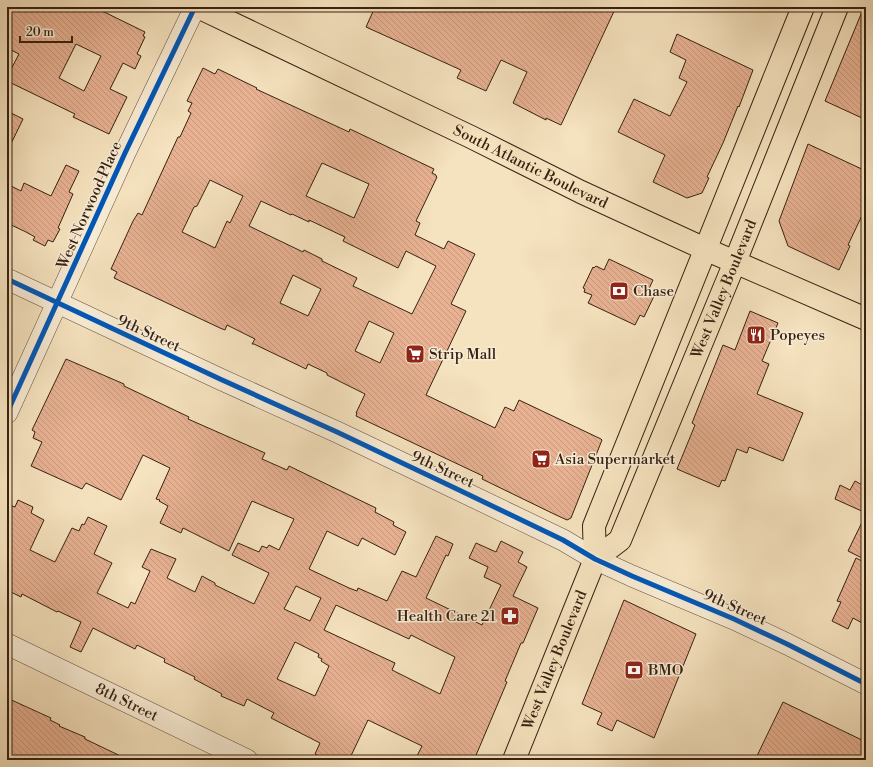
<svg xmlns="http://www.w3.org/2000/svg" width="873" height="767" font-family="'Libre Bodoni',serif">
  <defs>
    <pattern id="building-back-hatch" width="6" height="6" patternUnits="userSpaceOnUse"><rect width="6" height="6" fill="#e7b192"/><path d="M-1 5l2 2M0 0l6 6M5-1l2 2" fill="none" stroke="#c7987d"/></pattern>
  </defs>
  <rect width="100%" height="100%" fill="#f5e2be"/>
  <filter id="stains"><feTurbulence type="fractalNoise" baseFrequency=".005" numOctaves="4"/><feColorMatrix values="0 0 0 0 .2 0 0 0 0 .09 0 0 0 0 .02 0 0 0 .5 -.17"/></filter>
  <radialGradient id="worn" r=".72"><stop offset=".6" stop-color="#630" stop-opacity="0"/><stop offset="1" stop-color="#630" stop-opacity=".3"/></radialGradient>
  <g fill="url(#building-back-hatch)" stroke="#372111" fill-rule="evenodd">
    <path d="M7 7H94L145 32 143 36 145 37 137 54 141 56 135 69 123 63 110 89 127 97 109 134 73 117 75 114 7 81V77L19 54 7 48ZM76 44 101 56 84 91 59 78Z"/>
    <polygon points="375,7 616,7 561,125 546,118 546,120 513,103 527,72 501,60 486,91 457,78 461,70 366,27"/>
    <polygon points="864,7 866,7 866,108 862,118 825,101"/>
    <polygon points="677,34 753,70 739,107 738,106 723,143 707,177 709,178 702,193 687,198 653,182 665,155 618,132 634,99 670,116 687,82 679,78 686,60 670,52"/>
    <path d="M203 68 215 74 218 69 257 88 256 89 349 132 350 129 434 169 432 173 436 175V176L437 177 416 221 420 223 415 235 444 249 448 241 475 254 451 304 466 311 426 395 495 428 505 407 514 411 519 400 601 439 602 440 571 518 567 520 554 514 482 479 483 476 356 416 357 413H356L365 394 327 375V373L308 364 306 369 254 344H252L255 339 227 325 225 330 220 328 114 278 117 272 111 269 133 221 138 213 142 215 178 137H180L191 113 188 111 192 103 187 101ZM322 163 369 184 354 218 306 196ZM210 180 243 196 230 223 227 221 215 248 182 232 194 207 197 206ZM261 201 291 215 292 214 309 222V220L345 237 343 241 398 268 406 251 436 266 412 314 353 286 357 278 322 261V259L304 250 303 252 249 226ZM293 275 321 289 308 316 280 303ZM369 321 394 333 380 363 355 351Z"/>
    <polygon points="7,111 23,119 7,152"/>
    <polygon points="808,144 866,171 866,175 861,186 866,188 866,207 848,245 850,246 839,270 788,246 779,221"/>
    <polygon points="66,165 79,171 69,192 73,194 58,228 60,229 53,242 48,240 45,246 33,240 35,237 26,232 7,223 7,184 21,191 24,183 51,196"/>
    <polygon points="609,259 653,280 648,291 655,294 644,317 640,315 635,325 588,303 592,295 584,292 585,289 583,288 593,267 594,268 596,266 604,270"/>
    <polygon points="750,311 778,323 762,361 769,364 757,394 803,413 783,461 749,447 747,453 737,449 725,481 722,480 719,487 677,469 695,425 692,423 723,345 735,350"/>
    <path d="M66 359 124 384V386L189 417 188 419 265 453 262 459 287 470 289 466 376 508 375 512 394 522 393 525 406 532 395 555 362 538 358 546 327 531 309 569 349 588 357 591 358 588 387 601 402 571 416 577 436 536 453 544 448 556 446 555 426 598 482 625 501 585 484 577 488 567 469 558 476 543 496 552 501 541 523 552 518 562 527 567 513 596 538 608 523 643H521L505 681 507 682 474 760H426L417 756 422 746 368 720 349 760H327L315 754 320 743 271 718 274 713 247 699 244 706 221 696 222 694 194 679 195 677 164 662 165 659 137 645 135 649 93 628 81 652 70 647 81 622 58 611 57 612 22 594 21 597 7 590V516L12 506 15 507 18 500 33 507 31 513 44 520 30 550 55 562 72 528 79 531 82 524 84 525 88 517 107 526 94 554 112 563 97 593 128 608 131 602 135 604 150 571 142 567 151 549 176 559 167 578 195 592 202 576 215 583V585L254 604 269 573 232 555 238 543 259 552 262 546 267 548 269 545 279 550 294 519 252 501 229 551 183 528 181 533 160 523 168 506 159 501 160 500 156 499 170 468 143 455 121 500 86 483 82 489 31 466 42 442 33 438 35 432 32 430ZM296 586 321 598 310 621 284 609ZM336 605 409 639 411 635 455 657 440 694 392 670 395 663 324 630ZM295 642 319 654 318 657 322 659 321 661 329 666 315 696 277 679Z"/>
    <polygon points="855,481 866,487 866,513 835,499 840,485 850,490"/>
    <polygon points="866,514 866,549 862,558 848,551"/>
    <polygon points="856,558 866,563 866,625 853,618 848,629 832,621 841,602 837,601"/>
    <polygon points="624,600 696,634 654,738 617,720 612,731 597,724 602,713 582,704"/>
    <polygon points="7,698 51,718 50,720 60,725 59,726 85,737 85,739 129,760 7,760"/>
    <polygon points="783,702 866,742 866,760 755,760"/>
  </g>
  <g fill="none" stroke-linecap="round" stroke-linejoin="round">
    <g stroke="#66513c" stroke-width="22">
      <g id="street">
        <polyline points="7,279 220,379 337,432 459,490 563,540 595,559 632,576 734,619 787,644 866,684"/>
        <polyline points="7,413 125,153 195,7"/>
        <path id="s1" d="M7 644 247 760"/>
      </g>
    </g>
    <g stroke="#372111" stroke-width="24">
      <g id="primary">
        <path id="s2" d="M198 7 471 137 581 192 705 249 866 319"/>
        <path id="s3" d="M595 559 620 540 735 262 837 7"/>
        <path id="s4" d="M514 760 595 559 594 526 803 7"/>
      </g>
    </g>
    <use href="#street" stroke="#f8ecd5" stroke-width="21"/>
    <use href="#primary" stroke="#f5e2be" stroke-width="22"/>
    <g stroke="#f8ecd5" stroke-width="8">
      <g id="cycleway">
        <polyline points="7,279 220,379 337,432 459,490 563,540 595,559 632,576 734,619 787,644 866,684"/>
        <polyline points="7,413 125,153 195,7"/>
      </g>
    </g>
    <use href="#cycleway" stroke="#0057b8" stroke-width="5"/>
  </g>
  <defs>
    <g id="bank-square" transform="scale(1)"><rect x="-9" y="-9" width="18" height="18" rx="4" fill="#8f2418" stroke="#f8ecd5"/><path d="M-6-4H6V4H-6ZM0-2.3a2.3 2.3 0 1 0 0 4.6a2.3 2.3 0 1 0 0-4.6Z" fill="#fff"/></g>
    <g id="restaurant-square" transform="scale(1)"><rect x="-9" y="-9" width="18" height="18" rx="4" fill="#8f2418" stroke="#f8ecd5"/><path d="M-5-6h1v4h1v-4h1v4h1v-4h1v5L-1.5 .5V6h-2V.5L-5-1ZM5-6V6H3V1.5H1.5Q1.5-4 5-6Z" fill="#fff"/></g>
    <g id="supermarket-square" transform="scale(1)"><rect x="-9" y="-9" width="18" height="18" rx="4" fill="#8f2418" stroke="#f8ecd5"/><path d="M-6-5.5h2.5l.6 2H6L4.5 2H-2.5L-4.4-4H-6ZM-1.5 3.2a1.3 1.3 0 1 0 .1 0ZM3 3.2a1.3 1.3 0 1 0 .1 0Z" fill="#fff"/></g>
    <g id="pharmacy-square" transform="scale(1)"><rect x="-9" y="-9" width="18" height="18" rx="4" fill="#8f2418" stroke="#f8ecd5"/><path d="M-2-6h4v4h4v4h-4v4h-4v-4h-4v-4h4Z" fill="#fff"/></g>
  </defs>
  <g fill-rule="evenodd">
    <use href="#bank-square" x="619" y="291"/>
    <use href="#restaurant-square" x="756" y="335"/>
    <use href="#supermarket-square" x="415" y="354"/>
    <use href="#supermarket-square" x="541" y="459"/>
    <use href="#pharmacy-square" x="510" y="616"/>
    <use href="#bank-square" x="634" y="670"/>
  </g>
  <g text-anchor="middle" stroke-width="3" stroke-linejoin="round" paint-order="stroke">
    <g font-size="15" fill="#372111" stroke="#f8ecd5">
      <text dy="5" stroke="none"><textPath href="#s2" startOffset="369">South Atlantic Boulevard</textPath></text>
      <text transform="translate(89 205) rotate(-66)" y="5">West Norwood Place</text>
      <text dy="5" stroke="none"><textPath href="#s3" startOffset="303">West Valley Boulevard</textPath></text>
      <text transform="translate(149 333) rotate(25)" y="5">9th Street</text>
      <text transform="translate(443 469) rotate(25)" y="5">9th Street</text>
      <text transform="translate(735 607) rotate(24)" y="5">9th Street</text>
      <text dy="5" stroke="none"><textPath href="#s4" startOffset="108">West Valley Boulevard</textPath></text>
      <text dy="5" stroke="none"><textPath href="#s1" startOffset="133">8th Street</textPath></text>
    </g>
    <g font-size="15" fill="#372111" stroke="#f8ecd5" text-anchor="start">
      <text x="633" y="296">Chase</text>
      <text x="770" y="340">Popeyes</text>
      <text x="429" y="359">Strip Mall</text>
      <text x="555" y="464">Asia Supermarket</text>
      <text x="496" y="621" text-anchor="end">Health Care 21</text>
      <text x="648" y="675">BMO</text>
    </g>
  </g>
  <rect width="873" height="767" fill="none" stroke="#f5e2be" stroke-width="24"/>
  <rect x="8" y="8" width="857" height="751" fill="none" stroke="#372111" stroke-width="2"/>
  <rect x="12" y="12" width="849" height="743" fill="none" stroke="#372111"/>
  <path d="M20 36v6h52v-6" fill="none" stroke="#372111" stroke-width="2"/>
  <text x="26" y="36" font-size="12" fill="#372111" stroke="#f8ecd5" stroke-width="3" paint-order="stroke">20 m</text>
  <rect width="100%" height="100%" filter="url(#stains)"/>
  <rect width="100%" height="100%" fill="url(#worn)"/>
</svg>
